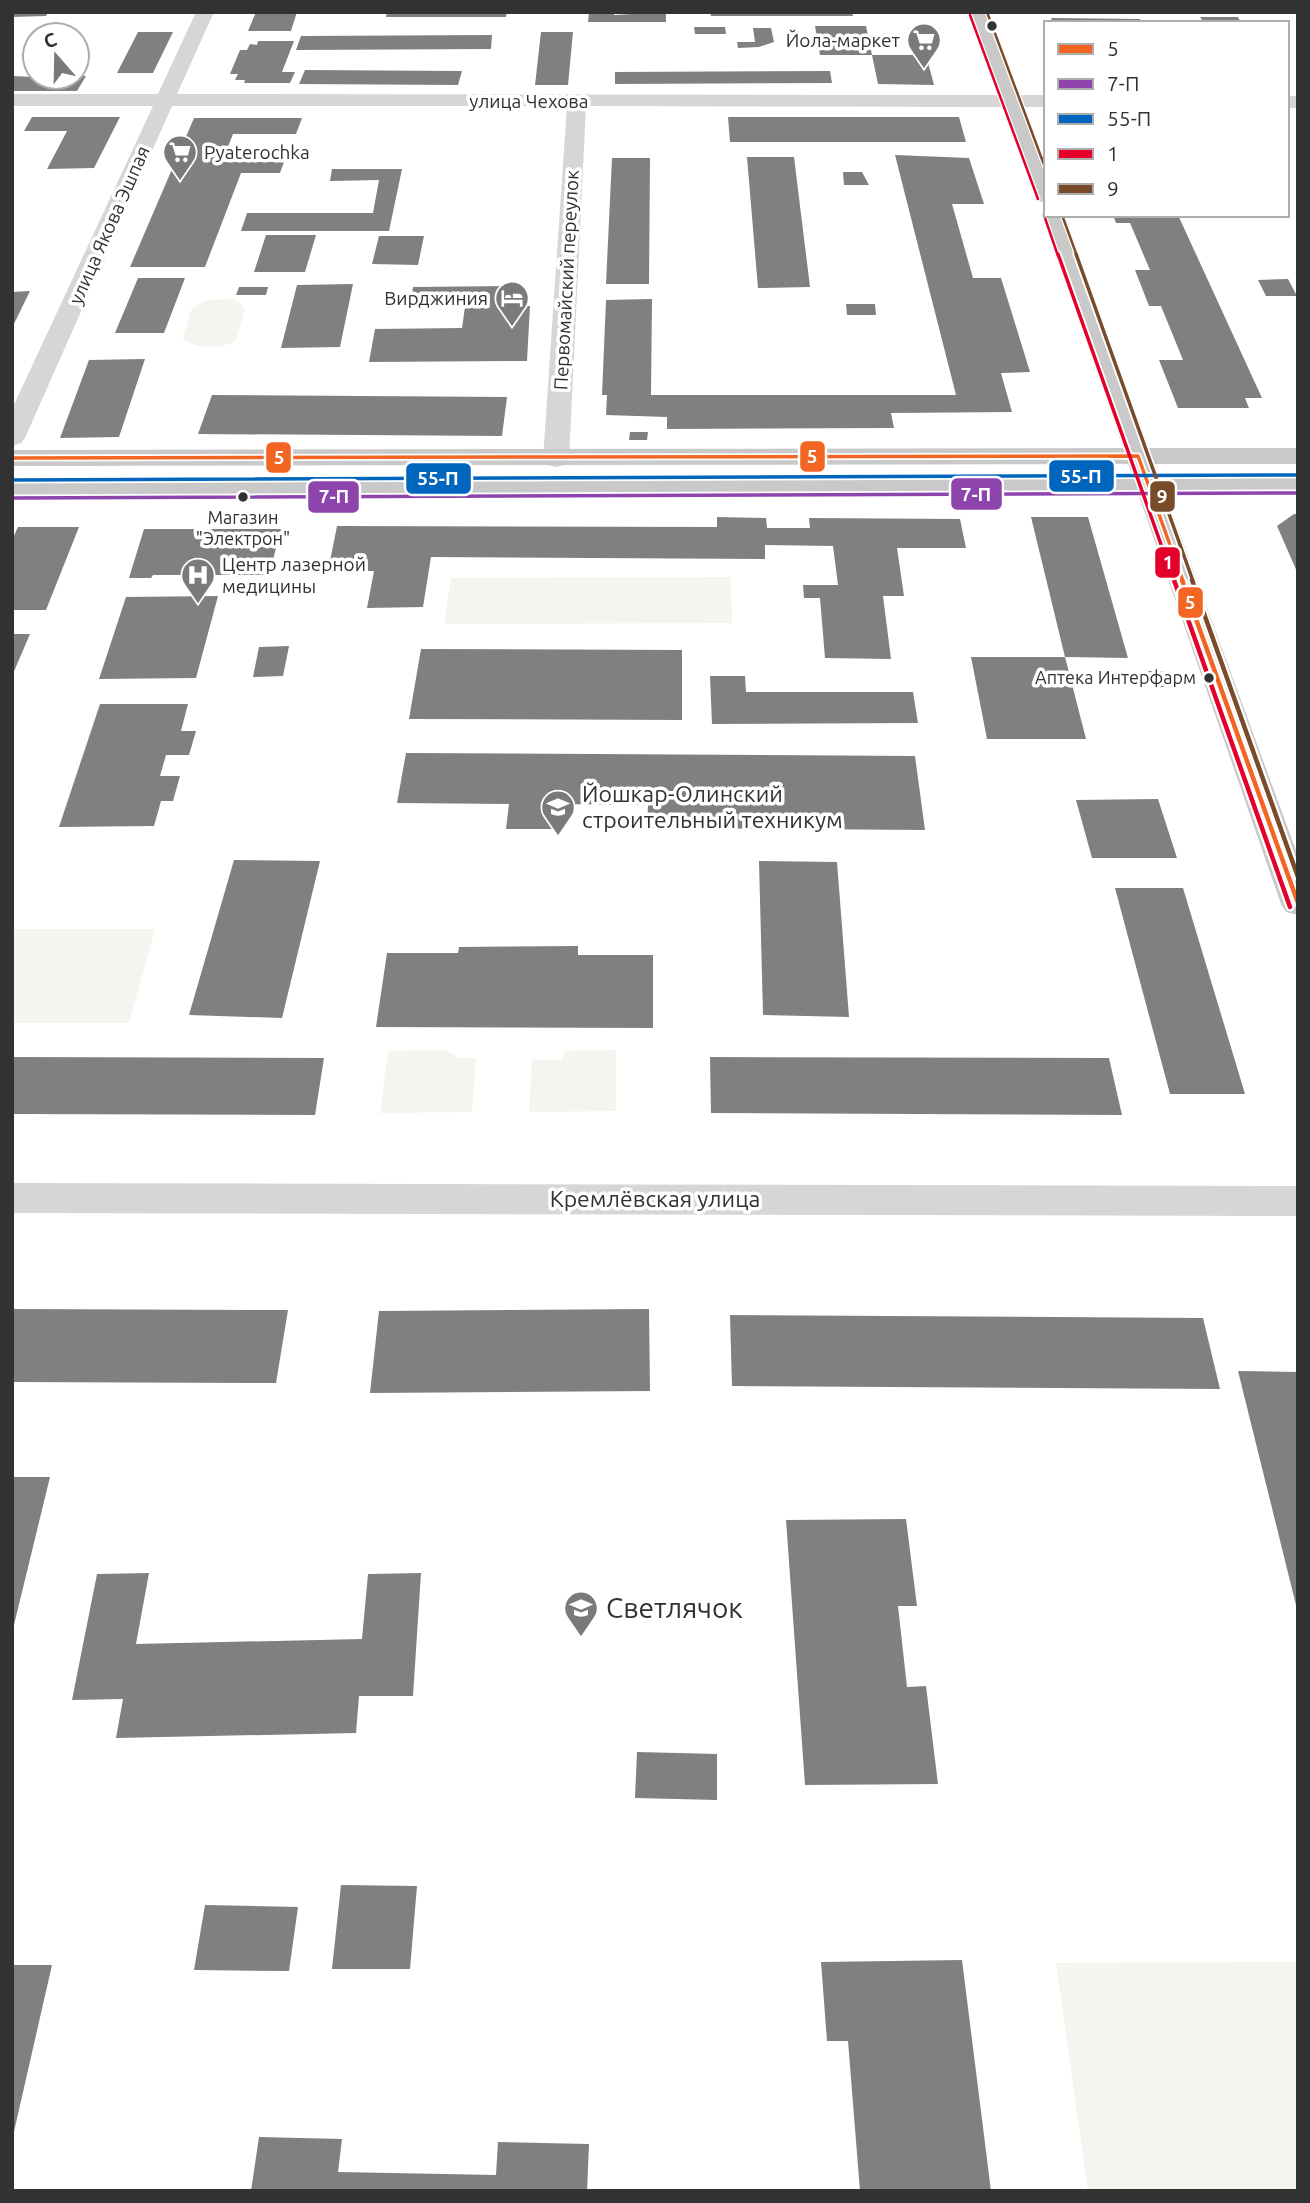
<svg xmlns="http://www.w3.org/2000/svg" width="1310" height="2203" font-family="Ubuntu,sans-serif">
  <rect width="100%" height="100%" fill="#fff"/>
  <g fill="#f2f6ee">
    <path d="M224 299 237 300 245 309 236 341C219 349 199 350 183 339L191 310 204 301Z"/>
    <polygon points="731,577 732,623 444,624 451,578"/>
    <polygon points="12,929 155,929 129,1023 12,1023"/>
    <polygon points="446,1050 459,1058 476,1058 472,1112 380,1113 388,1051"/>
    <polygon points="616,1050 616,1111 529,1112 532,1060 563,1060 564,1051"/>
    <polygon points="1298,1962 1298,2191 1088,2191 1056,1963"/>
  </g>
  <g fill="#808080">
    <polygon points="12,12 48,12 46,16 12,17"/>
    <polygon points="256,12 297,12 291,31 248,31"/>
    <polygon points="387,12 507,12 506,17 386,17"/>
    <polygon points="589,12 614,12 614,15 666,12 666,22 588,22"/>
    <polygon points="710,12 852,12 853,16 711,16"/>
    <polygon points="1200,17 1238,17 1241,23 1204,23"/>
    <polygon points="1051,18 1140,19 1142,23 1053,23"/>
    <polygon points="815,26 866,26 872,55 820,55"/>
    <polygon points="694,27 725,27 726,34 695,34"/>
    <polygon points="753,28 771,28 774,42 759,47 738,48 737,42 755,42"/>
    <polygon points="138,32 173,32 153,73 117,73"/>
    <polygon points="541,32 573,32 568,85 535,85"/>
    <polygon points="492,35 491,49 296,50 301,36"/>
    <polygon points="258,41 294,41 282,72 295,72 290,83 244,83 245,80 235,80 238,74 230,74 240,50 247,50 250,44 257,45"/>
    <polygon points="872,55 926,55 934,85 878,84"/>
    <polygon points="305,70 462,71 458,85 299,84"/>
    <polygon points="830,71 832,83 615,84 615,72"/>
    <polygon points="12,76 35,77 86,76 77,91 12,91"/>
    <polygon points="32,117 120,117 94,168 47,169 67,131 24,131"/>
    <polygon points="728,117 959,117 966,142 730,142"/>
    <polygon points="194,118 302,118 296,134 233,134 222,162 284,162 280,173 241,173 205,267 130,267"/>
    <polygon points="895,155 969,158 984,204 952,204 973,278 1001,278 1030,372 1001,373 1012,412 891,413 894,428 667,429 667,417 606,415 607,395 602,395 606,300 652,299 651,395 956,395"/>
    <polygon points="747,157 794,157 810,287 758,288"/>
    <polygon points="612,158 650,158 649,284 606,284"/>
    <polygon points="332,169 402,169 389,231 241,231 247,213 373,213 379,180 330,181"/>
    <polygon points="843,172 862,172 869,185 844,185"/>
    <polygon points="1113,215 1178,215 1262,398 1245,398 1249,408 1178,408 1159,360 1183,360 1161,306 1149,306 1135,270 1150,270 1130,223 1116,223"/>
    <polygon points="266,235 316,235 305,272 254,272"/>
    <polygon points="379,236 424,236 418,265 372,264"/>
    <polygon points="138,278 185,278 164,333 115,333"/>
    <polygon points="1288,279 1297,296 1266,296 1258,280"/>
    <polygon points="353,284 340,347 281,348 297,285"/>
    <polygon points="520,286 518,306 530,306 527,361 369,362 375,329 462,328 465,307 410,307 413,287"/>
    <polygon points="239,287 268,287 266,295 236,295"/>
    <polygon points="30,291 12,328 12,292"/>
    <polygon points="846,304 875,304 876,315 847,315"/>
    <polygon points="145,359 119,437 60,438 89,360"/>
    <polygon points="212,395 507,397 502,436 198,434"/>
    <polygon points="630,432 648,432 647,440 629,440"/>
    <polygon points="1294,514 1298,514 1298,574 1277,526"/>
    <polygon points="717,517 766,518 767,528 810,528 809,518 960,519 966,548 897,548 904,596 883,596 891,659 825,658 820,598 804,598 803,585 838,585 833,546 765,545 765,559 431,557 423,607 367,608 374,571 328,571 337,526 717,527"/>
    <polygon points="1031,517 1088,517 1128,658 1065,657"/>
    <polygon points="18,527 79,527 46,610 12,610 12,540"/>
    <polygon points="144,529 281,529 269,575 153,575 151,578 129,578"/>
    <polygon points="218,596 196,678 99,679 126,597"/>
    <polygon points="12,634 30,634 12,676"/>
    <polygon points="289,646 283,676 253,677 259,647"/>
    <polygon points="421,649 682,650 682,720 409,719"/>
    <polygon points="971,657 1065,657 1086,739 987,739"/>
    <polygon points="1148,671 1162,671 1168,687 1153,687"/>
    <polygon points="710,676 745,676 746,692 913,692 918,723 712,724"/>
    <polygon points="100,704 188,704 181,731 196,731 189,755 166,755 160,776 180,776 173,801 161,801 154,826 59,827"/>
    <polygon points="406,753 915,756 925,830 647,828 648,805 554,804 552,829 506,829 509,804 397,803"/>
    <polygon points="1158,799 1177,858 1092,858 1076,800"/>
    <polygon points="234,860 320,861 282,1018 189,1015"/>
    <polygon points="759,861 837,862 849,1017 763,1015"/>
    <polygon points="1115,888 1183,888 1245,1094 1170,1094"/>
    <polygon points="578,946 578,955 653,955 653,1028 376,1027 387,953 458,953 459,947"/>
    <polygon points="12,1057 324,1058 315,1115 12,1114"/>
    <polygon points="710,1057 1109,1058 1122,1115 711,1113"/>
    <polygon points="12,1309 288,1310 276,1383 12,1382"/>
    <polygon points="649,1309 650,1391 370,1393 379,1311"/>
    <polygon points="730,1315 1203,1318 1220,1389 732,1386"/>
    <polygon points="1238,1371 1298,1372 1298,1609 1297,1609"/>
    <polygon points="12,1477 50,1477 13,1629 12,1629"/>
    <polygon points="906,1519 917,1606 898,1606 907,1687 926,1686 938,1784 805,1785 786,1520"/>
    <polygon points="149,1573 136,1644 362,1639 368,1574 421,1573 413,1696 359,1696 356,1733 116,1738 123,1699 72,1700 97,1574"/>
    <polygon points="637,1752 717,1754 717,1800 635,1798"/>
    <polygon points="341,1885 417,1886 410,1969 332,1969"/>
    <polygon points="205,1905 298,1907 289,1971 194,1970"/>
    <polygon points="962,1960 991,2191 860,2191 848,2041 827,2041 821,1962"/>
    <polygon points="12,1965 52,1965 13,2136 12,2136"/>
    <polygon points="259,2137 342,2139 338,2172 496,2175 498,2142 589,2144 587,2191 251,2191"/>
  </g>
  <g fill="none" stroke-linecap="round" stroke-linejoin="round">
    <g fill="#d6d6d6" fill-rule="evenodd">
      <polygon points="196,12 214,12 177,94 1046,95 1046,107 586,106 569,459 565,465 556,467 547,465 543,459 567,106 172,106 25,438 21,443 12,446 12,409 153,106 12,106 12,94 158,94"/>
      <rect x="1287" y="96" width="11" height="12"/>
      <polygon points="12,1183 1298,1186 1298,1216 12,1213"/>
    </g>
    <g fill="#c9c9c9" fill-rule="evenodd">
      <polygon points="969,12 987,12 1046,167 1046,202 1038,201 1035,196"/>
      <polygon points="1046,210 1046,215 1064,215 1149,448 1298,448 1298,464 1155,464 1159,477 1298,476 1298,492 1165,493 1298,856 1298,915 1286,912 1281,904 1138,493 12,497 12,481 1133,477 1128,464 12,466 12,450 1123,448 1042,215"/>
    </g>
    <g stroke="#fff" stroke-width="7">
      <polyline id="bus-1-far1" points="12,458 1138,456 1183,581"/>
    </g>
    <g stroke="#fff" stroke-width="9">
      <polyline id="bus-1" points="1182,580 1298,903"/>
    </g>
    <g stroke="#fff" stroke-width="7">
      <polyline id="bus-2" points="12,498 1298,493"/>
    </g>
    <g stroke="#fff" stroke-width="7">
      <polyline id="bus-3" points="12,480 1298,475"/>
    </g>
    <g stroke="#fff" stroke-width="5">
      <g id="bus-4-far2">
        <polyline points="970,15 1038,199"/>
        <polyline points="1045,218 1058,256"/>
      </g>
    </g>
    <g stroke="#fff" stroke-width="7">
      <polyline id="bus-4-far1" points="1058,254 1174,581"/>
    </g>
    <g stroke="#fff" stroke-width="9">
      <polyline id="bus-4" points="1174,580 1290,907"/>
    </g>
    <g stroke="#fff" stroke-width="5">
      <g id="bus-5-far2">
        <polyline points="987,12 1046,170"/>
        <polyline points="1062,215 1077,256"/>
      </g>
    </g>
    <g stroke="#fff" stroke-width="7">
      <polyline id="bus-5-far1" points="1076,254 1193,581"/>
    </g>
    <g stroke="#fff" stroke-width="9">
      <polyline id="bus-5" points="1192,580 1298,877"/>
    </g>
    <use href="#bus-1-far1" stroke="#f26522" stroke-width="3.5"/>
    <use href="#bus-1" stroke="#f26522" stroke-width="4.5"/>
    <use href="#bus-2" stroke="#8e44ad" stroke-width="3.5"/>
    <use href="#bus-3" stroke="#0065bd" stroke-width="3.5"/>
    <use href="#bus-4-far2" stroke="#e4002b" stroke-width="2.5"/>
    <use href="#bus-4-far1" stroke="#e4002b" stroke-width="3.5"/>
    <use href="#bus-4" stroke="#e4002b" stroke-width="4.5"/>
    <use href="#bus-5-far2" stroke="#7a4b2a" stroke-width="2.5"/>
    <use href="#bus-5-far1" stroke="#7a4b2a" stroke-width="3.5"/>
    <use href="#bus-5" stroke="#7a4b2a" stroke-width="4.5"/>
  </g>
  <defs>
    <g id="supermarket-pin" transform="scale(1.75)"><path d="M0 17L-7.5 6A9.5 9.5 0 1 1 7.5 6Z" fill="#7a7a7a" stroke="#fff"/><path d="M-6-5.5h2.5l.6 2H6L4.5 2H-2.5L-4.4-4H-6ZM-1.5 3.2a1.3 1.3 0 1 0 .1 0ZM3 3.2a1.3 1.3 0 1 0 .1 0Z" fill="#fff"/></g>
    <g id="hotel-pin" transform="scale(1.75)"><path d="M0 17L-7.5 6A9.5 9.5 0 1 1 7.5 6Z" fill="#7a7a7a" stroke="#fff"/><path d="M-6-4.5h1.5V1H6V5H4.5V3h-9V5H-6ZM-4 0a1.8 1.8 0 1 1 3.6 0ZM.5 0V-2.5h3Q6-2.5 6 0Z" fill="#fff"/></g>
    <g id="hospital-pin" transform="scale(1.75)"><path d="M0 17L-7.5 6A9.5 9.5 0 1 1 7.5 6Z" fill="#7a7a7a" stroke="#fff"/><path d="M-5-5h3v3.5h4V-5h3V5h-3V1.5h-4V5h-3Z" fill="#fff"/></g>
    <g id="university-pin" transform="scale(1.75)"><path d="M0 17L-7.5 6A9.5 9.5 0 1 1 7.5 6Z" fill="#7a7a7a" stroke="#fff"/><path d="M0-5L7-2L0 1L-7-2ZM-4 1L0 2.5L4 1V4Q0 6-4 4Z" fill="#fff"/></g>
    <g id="school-pin" transform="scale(1.75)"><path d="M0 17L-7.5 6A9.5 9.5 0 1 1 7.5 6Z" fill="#7a7a7a" stroke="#fff"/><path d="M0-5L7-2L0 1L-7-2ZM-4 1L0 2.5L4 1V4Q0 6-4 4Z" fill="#fff"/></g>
  </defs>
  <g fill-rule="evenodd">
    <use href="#supermarket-pin" x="924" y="40"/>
    <use href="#supermarket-pin" x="180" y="152"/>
    <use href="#hotel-pin" x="512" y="298"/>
    <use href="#hospital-pin" x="198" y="575"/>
    <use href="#university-pin" x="558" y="807"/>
    <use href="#school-pin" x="581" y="1608"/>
  </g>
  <g fill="#323232" stroke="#fff" stroke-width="2.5">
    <circle cx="992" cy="26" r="6"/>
    <circle cx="243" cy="497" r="6"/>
    <circle cx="1209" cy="678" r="6"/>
  </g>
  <g text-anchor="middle" stroke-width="7" stroke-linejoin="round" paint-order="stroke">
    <g font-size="18" fill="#323232" stroke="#fff">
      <text x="243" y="524">Магазин<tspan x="243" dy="21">"Электрон"</tspan></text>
      <text x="1196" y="684" text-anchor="end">Аптека Интерфарм</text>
    </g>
    <g font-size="19" fill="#323232" stroke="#fff" text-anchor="end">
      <text x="900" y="47">Йола-маркет</text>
      <text x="204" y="159" text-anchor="start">Pyaterochka</text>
      <text x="488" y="305">Вирджиния</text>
      <text x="222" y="571" text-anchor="start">Центр лазерной<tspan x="222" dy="22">медицины</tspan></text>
    </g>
    <g font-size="19" fill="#323232" stroke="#fff">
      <text x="529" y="108">улица Чехова</text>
      <text transform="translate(109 225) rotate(-66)" y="7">улица Якова Эшпая</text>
      <text transform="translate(566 280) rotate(-87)" y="7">Первомайский переулок</text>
    </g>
    <g font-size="23" fill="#323232" stroke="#fff" text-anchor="start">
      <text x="582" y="802">Йошкар-Олинский<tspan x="582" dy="26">строительный техникум</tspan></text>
    </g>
    <g font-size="23" fill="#323232" stroke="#fff">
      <text x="655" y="1207">Кремлёвская улица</text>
    </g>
    <g font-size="28" fill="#323232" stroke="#fff" text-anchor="start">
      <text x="606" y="1618">Светлячок</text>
    </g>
  </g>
  <g stroke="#fff" stroke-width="2.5">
    <rect x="799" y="440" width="27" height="33" rx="7" fill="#f26522"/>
    <rect x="265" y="441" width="27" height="33" rx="7" fill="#f26522"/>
    <rect x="1048" y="459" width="67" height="34" rx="7" fill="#0065bd"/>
    <rect x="405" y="462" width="67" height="33" rx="7" fill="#0065bd"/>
    <rect x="950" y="477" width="53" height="34" rx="7" fill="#8e44ad"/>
    <rect x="1149" y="480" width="27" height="33" rx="7" fill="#7a4b2a"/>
    <rect x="307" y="480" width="53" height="34" rx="7" fill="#8e44ad"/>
    <rect x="1154" y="546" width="27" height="33" rx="7" fill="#e4002b"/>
    <rect x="1177" y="586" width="27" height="33" rx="7" fill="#f26522"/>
  </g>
  <g font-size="19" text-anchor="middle" font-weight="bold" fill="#fff">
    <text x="812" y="463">5</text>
    <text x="279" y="464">5</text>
    <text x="1081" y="483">55-П</text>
    <text x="438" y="485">55-П</text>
    <text x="976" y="501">7-П</text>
    <text x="1162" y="503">9</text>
    <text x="334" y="503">7-П</text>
    <text x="1168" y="569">1</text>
    <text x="1190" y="609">5</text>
  </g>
  <rect width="1310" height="2203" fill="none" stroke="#323232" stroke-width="28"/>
  <rect x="1044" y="21" width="245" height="196" fill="#ffffff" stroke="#adadad" stroke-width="2"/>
  <rect x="1058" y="44" width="35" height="10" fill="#f26522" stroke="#adadad" stroke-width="2"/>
  <text x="1107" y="56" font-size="21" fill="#323232">5</text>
  <rect x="1058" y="79" width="35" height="10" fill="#8e44ad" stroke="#adadad" stroke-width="2"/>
  <text x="1107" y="91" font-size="21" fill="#323232">7-П</text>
  <rect x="1058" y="114" width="35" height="10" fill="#0065bd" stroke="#adadad" stroke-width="2"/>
  <text x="1107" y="126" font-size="21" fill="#323232">55-П</text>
  <rect x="1058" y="149" width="35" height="10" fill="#e4002b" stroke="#adadad" stroke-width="2"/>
  <text x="1107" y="161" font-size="21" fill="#323232">1</text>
  <rect x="1058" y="184" width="35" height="10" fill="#7a4b2a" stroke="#adadad" stroke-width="2"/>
  <text x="1107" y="196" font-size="21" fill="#323232">9</text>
  <g transform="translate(56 56) rotate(340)"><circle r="33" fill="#ffffff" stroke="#adadad" stroke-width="2"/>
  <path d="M0-5L12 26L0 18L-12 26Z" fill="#7a7a7a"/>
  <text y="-10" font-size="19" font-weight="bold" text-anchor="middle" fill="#323232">С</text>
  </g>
</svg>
